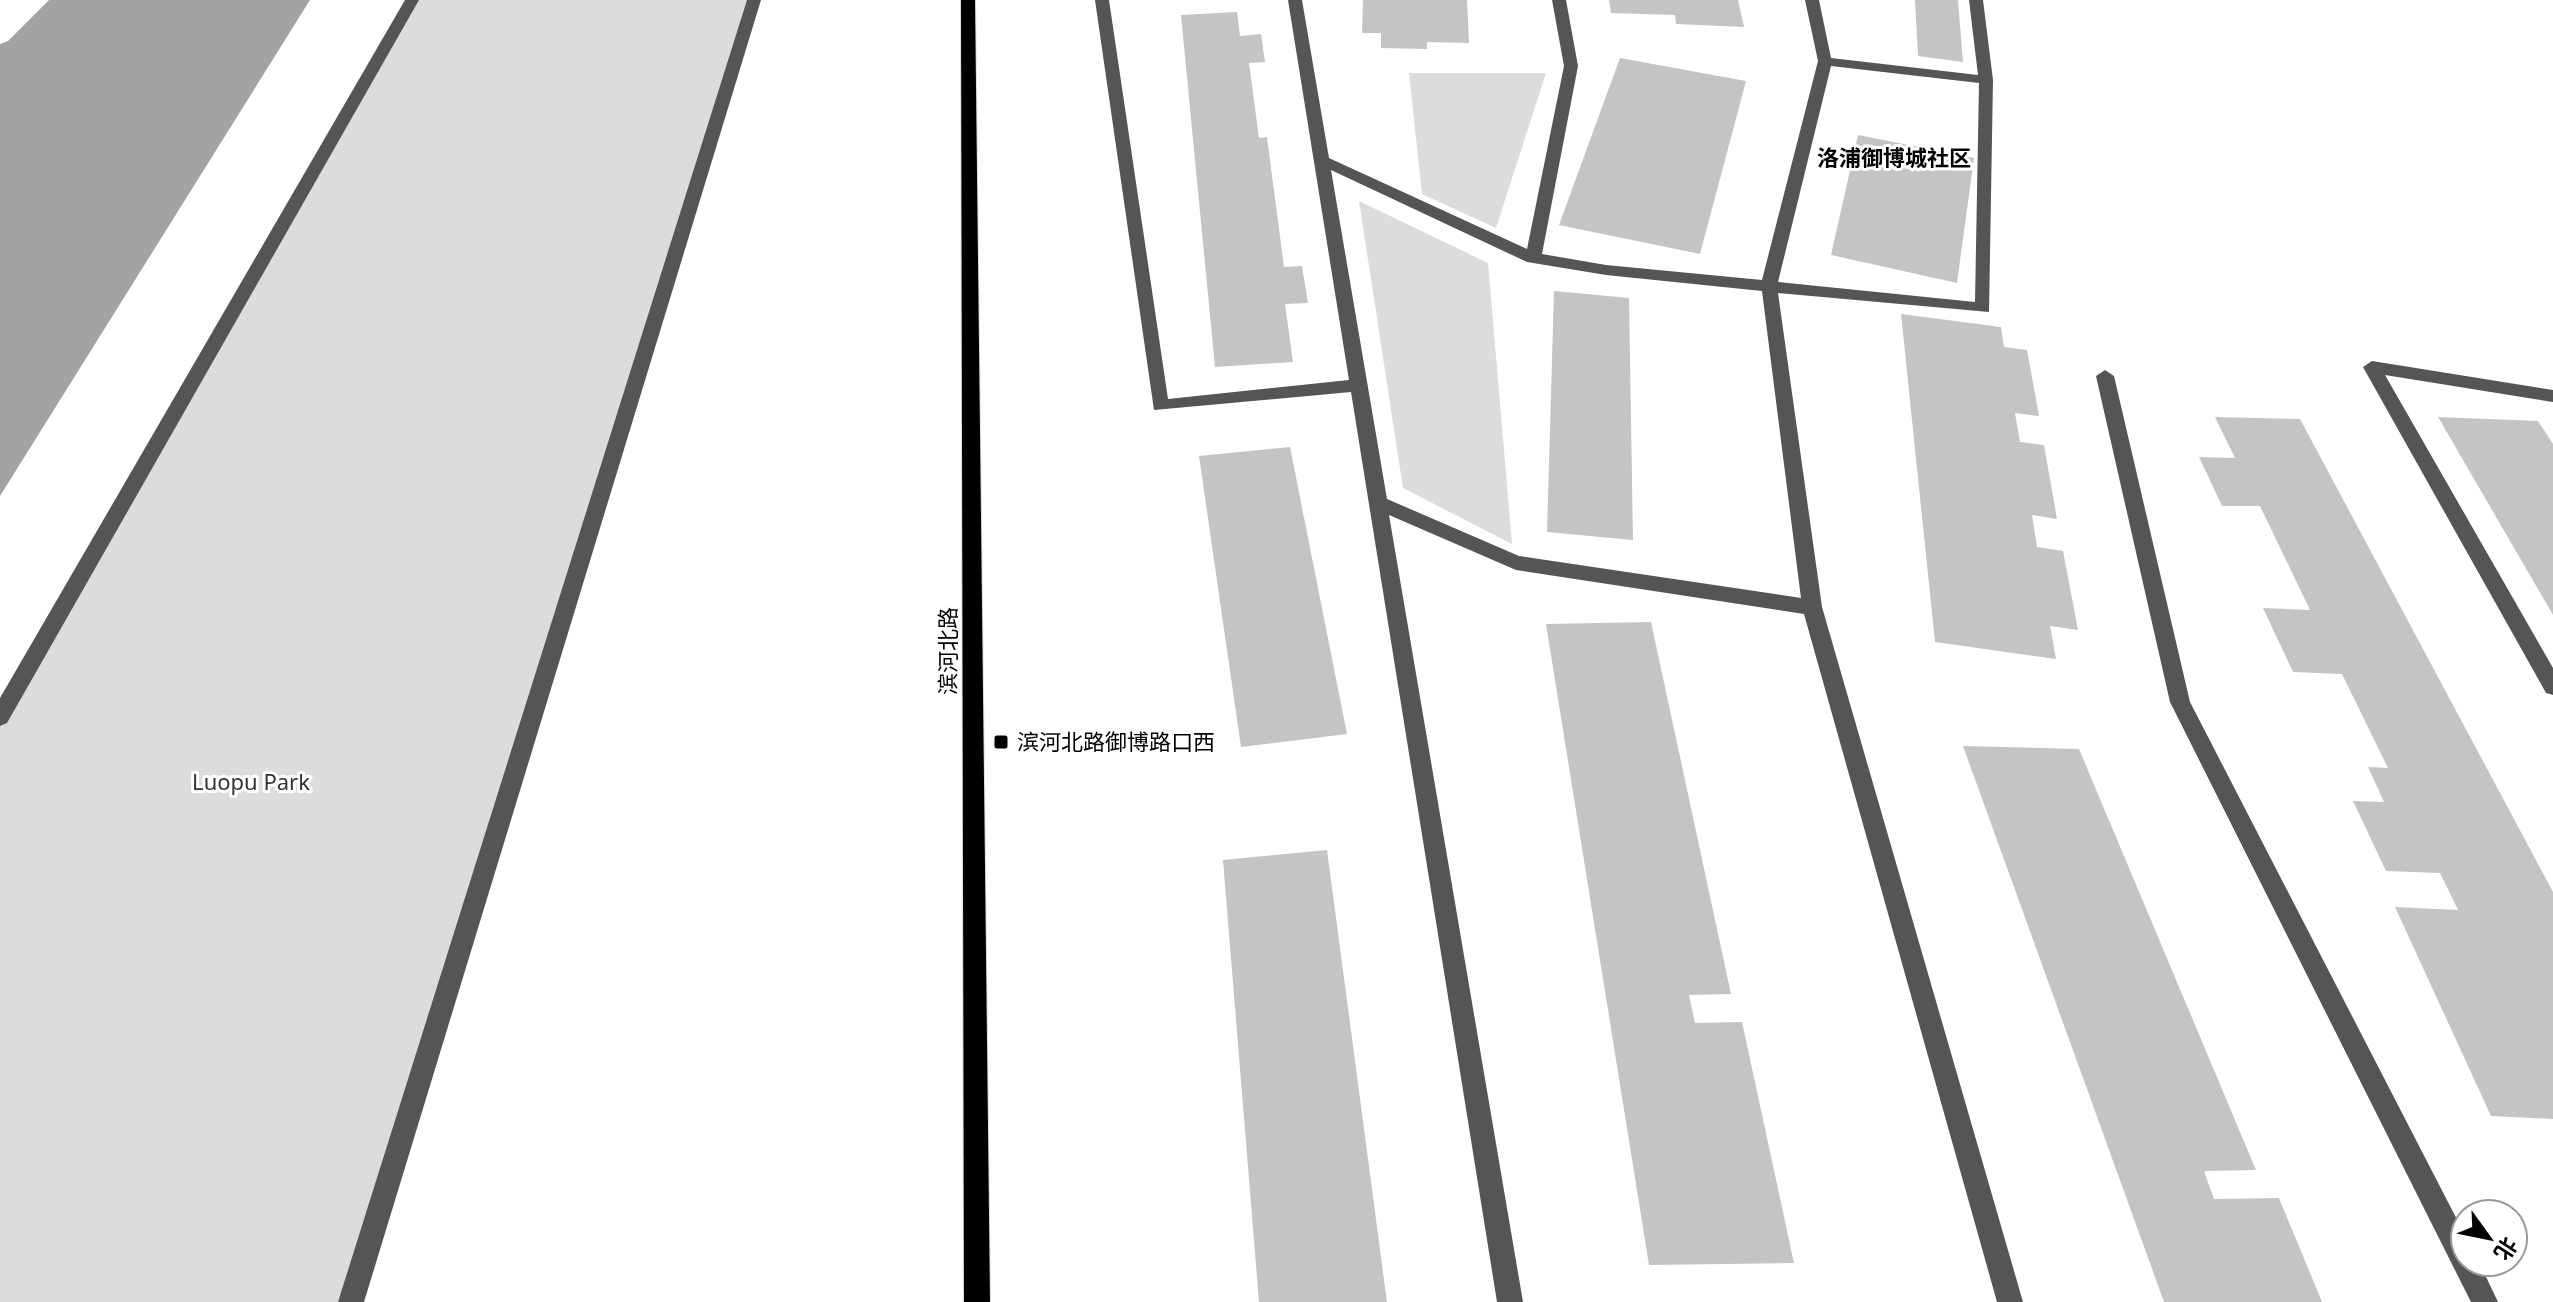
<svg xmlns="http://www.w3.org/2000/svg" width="2553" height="1302" font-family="'Noto Sans','Noto Sans SC',sans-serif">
  <rect width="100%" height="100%" fill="#fff"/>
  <g fill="#dcdcdc">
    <polygon points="412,0 754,0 351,1302 0,1302 0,717"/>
    <polygon points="1409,73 1546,73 1496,228 1422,194"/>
    <polygon points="1359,201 1488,263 1512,544 1403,488"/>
  </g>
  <polygon fill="#a3a3a3" points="49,0 310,0 0,496 0,44 8,41"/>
  <g fill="#c4c4c4">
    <polygon points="1363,0 1467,0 1469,43 1427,42 1427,49 1381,48 1381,33 1362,33"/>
    <polygon points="1609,0 1738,0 1744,27 1676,24 1675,15 1611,13"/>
    <polygon points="1915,0 1958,0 1963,62 1918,56"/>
    <polygon points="1237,12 1240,36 1261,34 1265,62 1249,63 1259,138 1267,137 1284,267 1302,266 1308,303 1285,304 1293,362 1215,367 1181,15"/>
    <polygon points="1620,58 1746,81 1700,254 1559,225"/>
    <polygon points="1858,135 1974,158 1957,283 1831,255"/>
    <polygon points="1554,291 1629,298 1633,540 1547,532"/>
    <polygon points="1901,314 2001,327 2004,347 2027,350 2039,416 2015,413 2020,442 2044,445 2057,519 2032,515 2037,547 2063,551 2078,630 2050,626 2056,659 1935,642"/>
    <polygon points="2215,417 2300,419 2553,892 2553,1119 2491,1116 2395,907 2458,910 2440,873 2386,871 2353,801 2384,802 2368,767 2388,768 2342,674 2293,672 2263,608 2310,610 2260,506 2222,506 2199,457 2235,458"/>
    <polygon points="2438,417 2538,421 2553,444 2553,615"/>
    <polygon points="1290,447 1347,734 1241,747 1199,456"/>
    <polygon points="1651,622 1731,994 1689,995 1695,1023 1742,1022 1794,1263 1649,1265 1546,624"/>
    <polygon points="1963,746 2079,749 2256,1170 2204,1171 2214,1199 2279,1198 2322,1302 2164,1302"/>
    <polygon points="1327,850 1387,1302 1259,1302 1223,860"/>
  </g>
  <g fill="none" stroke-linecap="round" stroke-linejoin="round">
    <g stroke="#dbdbdb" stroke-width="2">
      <polygon id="major" points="961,0 975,0 990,1302 964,1302"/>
    </g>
    <g fill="#555" fill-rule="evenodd">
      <polygon points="405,0 419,0 7,723 0,726 0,698"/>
      <polygon points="747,0 761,0 364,1302 338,1302"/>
      <path d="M1095 0H1109L1168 399 1349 380 1288 0H1302L1329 158 1527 249 1564 66 1552 0H1566L1578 66 1542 254 1606 265 1762 280 1818 61 1805 0H1819L1831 58 1978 75 1969 0H1983L1993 80 1989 312 1778 293 1822 607 2023 1302H1997L1804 614 1516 570 1389 515 1523 1302H1497L1351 392 1154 410ZM1831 66 1979 83 1975 302 1778 282ZM1331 170 1527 262 1606 275 1762 291 1801 598 1519 556 1387 499Z"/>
      <polygon points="2372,361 2553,390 2553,402 2385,375 2553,668 2553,695 2546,693 2363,367"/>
      <polygon points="2105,370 2114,376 2190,702 2465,1235 2465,1262 2479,1262 2498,1302 2471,1302 2170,702 2096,376"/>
    </g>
    <use href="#major" fill="#000" fill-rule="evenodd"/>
  </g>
  <rect fill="#000" stroke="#fff" stroke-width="3" x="993" y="734" width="16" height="16" rx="4"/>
  <g text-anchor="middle" stroke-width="6" stroke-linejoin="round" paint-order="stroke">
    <g font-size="22" font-weight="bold" fill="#000" stroke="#fff">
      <text x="1894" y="166">洛浦御博城社区</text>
    </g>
    <g font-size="22" fill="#000" stroke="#fff">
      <text transform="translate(948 651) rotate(-90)" y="8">滨河北路</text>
    </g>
    <g font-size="22" fill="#000" stroke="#fff" text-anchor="start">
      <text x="1017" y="750">滨河北路御博路口西</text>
    </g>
    <g font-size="22" fill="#333" stroke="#fff">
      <text x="251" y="790">Luopu Park</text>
    </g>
  </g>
  <g transform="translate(2489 1238) rotate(123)"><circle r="38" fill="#ffffff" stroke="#999999" stroke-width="2"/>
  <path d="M0-6L14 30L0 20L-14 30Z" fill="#000000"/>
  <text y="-12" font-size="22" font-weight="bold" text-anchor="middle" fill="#000000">北</text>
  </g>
</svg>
